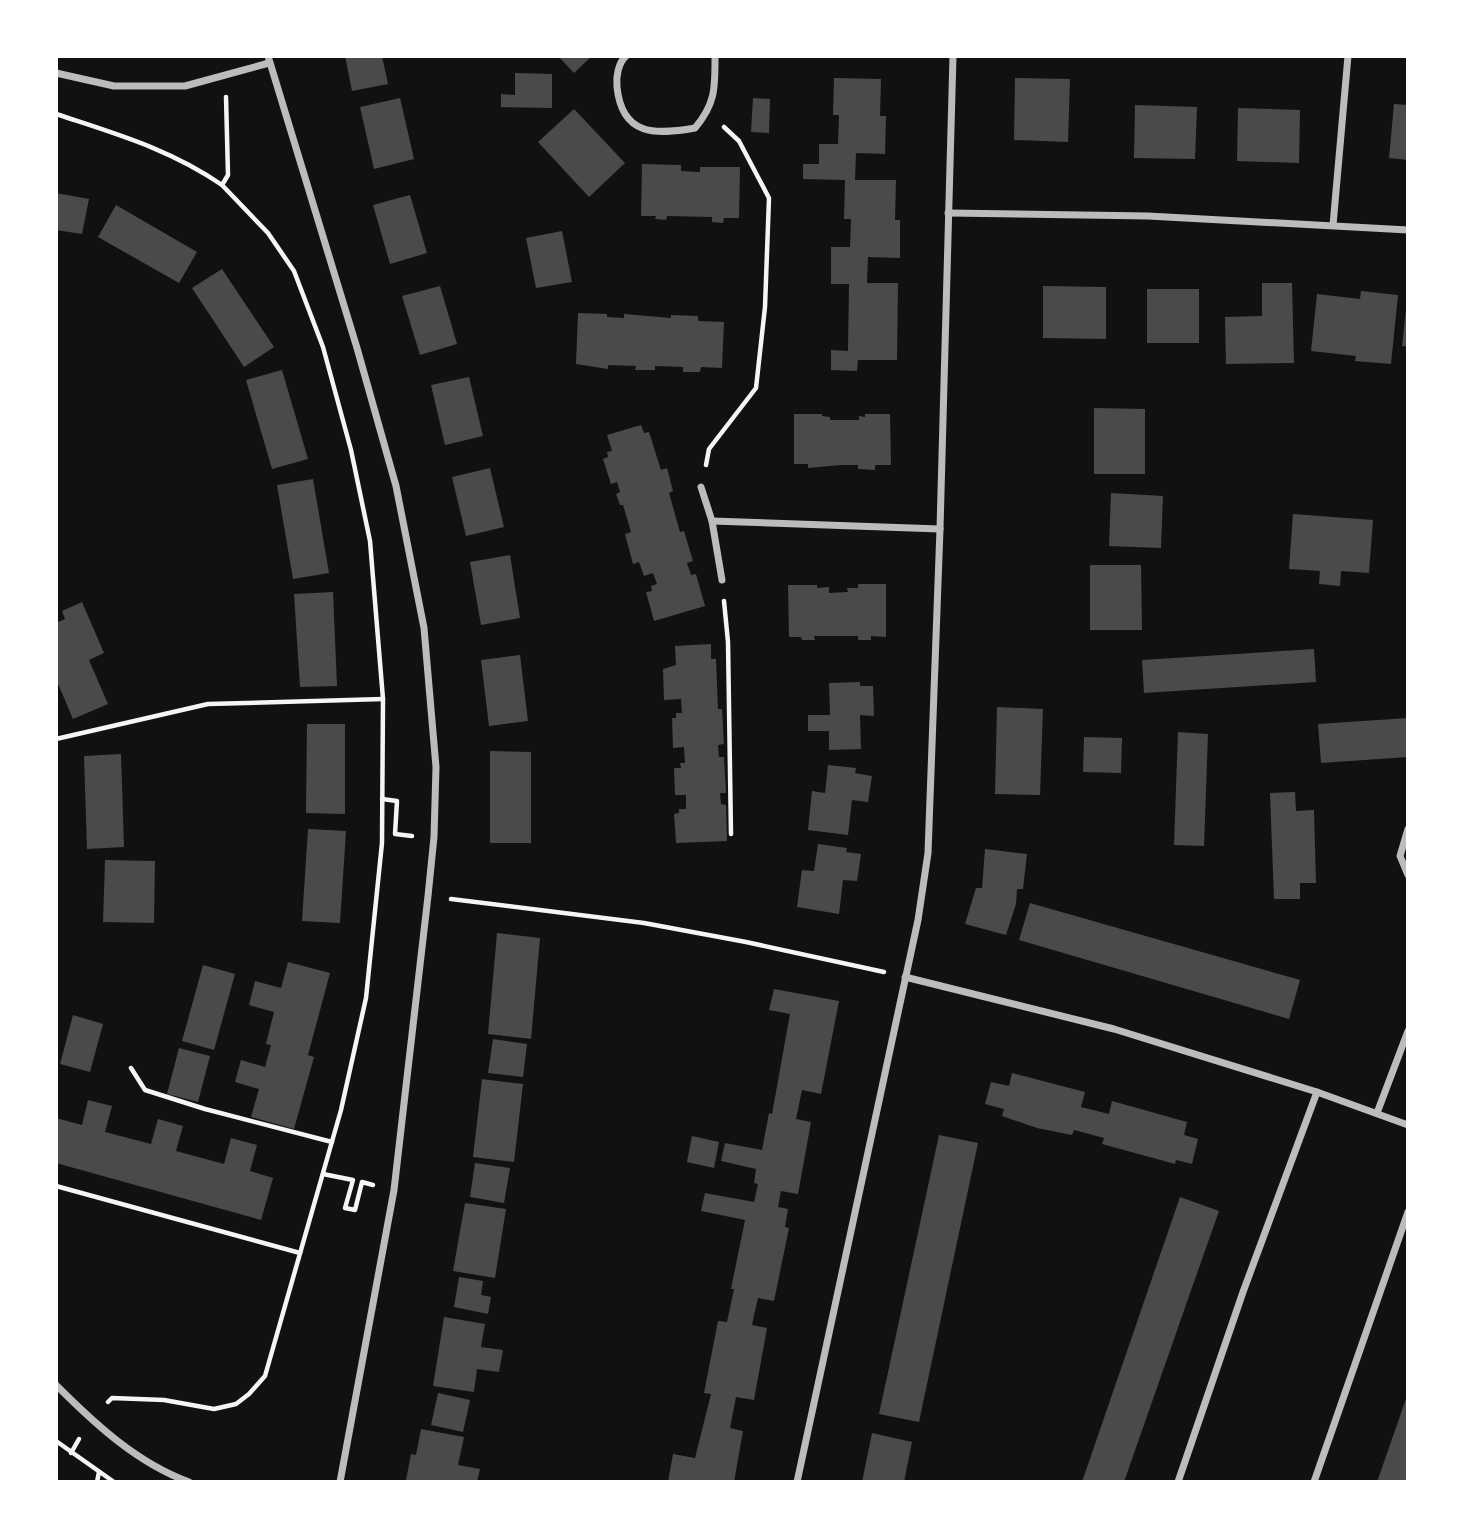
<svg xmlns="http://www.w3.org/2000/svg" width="1464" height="1538" font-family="Karla,sans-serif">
  <rect width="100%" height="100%" fill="#111"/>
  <g fill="#4a4a4a">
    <polygon points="345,56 382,56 388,84 352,91"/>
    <polygon points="558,56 592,56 574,73"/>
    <polygon points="515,73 552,74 552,108 501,107 501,94 515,95"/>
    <polygon points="834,78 881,79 880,116 886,116 885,154 856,153 855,180 896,180 895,220 900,220 900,258 868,257 867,283 898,283 897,360 858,360 857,371 831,370 831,350 848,351 849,284 831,284 831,247 850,247 851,219 844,219 845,180 803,179 803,164 819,164 819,144 838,144 839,115 833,115"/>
    <polygon points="1015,78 1070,79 1068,142 1014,140"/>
    <polygon points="400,98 414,159 374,169 360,107"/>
    <polygon points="753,98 770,99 769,133 751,132"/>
    <polygon points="1394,104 1408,105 1408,160 1389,158"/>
    <polygon points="1135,105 1197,107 1195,159 1134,158"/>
    <polygon points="1238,108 1300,110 1299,163 1237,161"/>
    <polygon points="574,109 625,163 589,197 538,142"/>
    <polygon points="642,164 681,165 681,171 700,172 700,167 740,167 739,218 724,218 723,223 712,222 712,217 667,216 666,220 655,219 656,216 641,216"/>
    <polygon points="56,193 89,199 82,234 56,230"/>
    <polygon points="410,195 427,253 390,264 373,205"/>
    <polygon points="116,205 197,252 179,283 98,237"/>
    <polygon points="562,231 572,282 536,288 526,238"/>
    <polygon points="222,269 274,347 244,367 192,288"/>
    <polygon points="1262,283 1292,283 1294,363 1226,364 1225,317 1262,316"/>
    <polygon points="440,286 457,344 420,355 402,296"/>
    <polygon points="1043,286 1106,287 1106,339 1043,338"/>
    <rect x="1147" y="289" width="52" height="54"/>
    <polygon points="1361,291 1398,295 1391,364 1355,361 1356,356 1311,351 1317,294 1360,299"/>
    <polygon points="1406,309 1408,309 1408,347 1402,346"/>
    <polygon points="578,313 607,314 607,317 624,318 624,314 671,318 671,315 698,316 698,321 724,322 722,368 701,367 700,372 683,372 683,367 655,366 655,370 635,370 636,366 608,365 608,369 576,364"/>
    <polygon points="282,370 308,459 272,469 246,380"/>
    <polygon points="469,377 483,436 445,445 431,385"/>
    <polygon points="1094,408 1145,409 1145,474 1094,474"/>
    <polygon points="794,414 822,414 822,416 830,417 830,420 859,420 859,416 865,417 865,414 890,414 891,465 875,465 875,470 858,469 858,465 841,465 808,468 808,464 794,464"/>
    <polygon points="641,425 644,433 649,432 661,470 667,468 673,491 669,493 680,532 684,531 693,561 687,563 691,575 696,574 705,606 654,621 646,592 652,591 651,586 657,584 653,573 644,576 639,562 633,564 625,534 631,532 623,505 620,505 616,494 620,492 617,482 611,484 603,459 608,457 607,452 612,451 607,435"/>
    <polygon points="490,468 504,527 466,536 452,477"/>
    <polygon points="313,479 329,573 293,579 277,485"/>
    <polygon points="1111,493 1163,496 1161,548 1109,546"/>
    <polygon points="1293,514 1373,520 1369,573 1341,571 1340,586 1319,584 1320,571 1289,569"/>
    <polygon points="510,555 520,618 481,625 470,562"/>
    <polygon points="1090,565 1141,565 1142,630 1090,630"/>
    <polygon points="858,584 886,584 886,637 871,636 871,640 858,640 858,636 814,636 815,640 802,640 801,637 789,637 788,585 817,585 817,588 829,587 829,593 848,592 847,588 858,588"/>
    <polygon points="333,592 337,686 300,687 294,594"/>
    <polygon points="82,602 104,653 89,660 108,704 73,719 56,679 56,623 65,619 62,611"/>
    <polygon points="711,644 711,659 716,659 718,709 722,709 724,744 718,745 719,757 724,757 726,793 720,793 721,804 726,805 727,841 676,843 674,814 679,813 679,809 686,809 686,795 675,795 674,768 681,768 680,763 685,763 684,747 673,748 672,718 676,718 676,713 682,713 681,699 664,700 663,669 676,665 675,646"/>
    <polygon points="1314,649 1316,682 1144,693 1142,660"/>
    <polygon points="520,655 528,721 489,726 481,660"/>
    <polygon points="860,682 860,686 873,686 874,716 860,715 861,749 829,750 829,731 808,731 808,715 830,715 829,683"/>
    <polygon points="997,707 1043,709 1040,795 995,794"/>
    <polygon points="1408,718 1408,757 1321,763 1318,724"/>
    <polygon points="307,724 345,724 345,814 306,813"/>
    <polygon points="1178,732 1208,734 1204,846 1174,845"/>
    <polygon points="1084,737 1122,738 1121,773 1083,772"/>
    <polygon points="490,751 531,752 531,843 490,843"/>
    <polygon points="121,754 124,847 87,849 84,756"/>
    <polygon points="828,765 856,768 855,773 872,776 868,802 852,800 848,835 808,830 812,791 825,793"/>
    <polygon points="1295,792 1296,811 1314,810 1316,883 1300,883 1300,899 1274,899 1270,793"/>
    <polygon points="308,829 346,831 340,923 302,921"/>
    <polygon points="818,844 847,848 846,852 861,854 857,881 843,880 839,914 797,907 802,870 814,871"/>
    <polygon points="985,849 1027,854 1023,889 1017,889 1016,904 1006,935 965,924 976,888 982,888"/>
    <polygon points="105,860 155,861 154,923 103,922"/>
    <polygon points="1030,903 1300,980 1289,1019 1019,940"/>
    <polygon points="497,933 540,938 531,1039 488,1034"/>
    <polygon points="288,962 330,973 308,1055 314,1057 294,1129 251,1117 259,1089 235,1082 241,1060 265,1067 271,1045 266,1044 274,1012 249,1005 255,981 281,988"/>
    <polygon points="203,965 235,974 214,1050 182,1041"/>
    <polygon points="774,989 839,1001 821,1094 802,1090 796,1119 811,1122 798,1194 781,1191 778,1207 788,1209 785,1227 789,1228 774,1301 758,1298 755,1311 752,1325 767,1328 754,1400 736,1397 730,1428 743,1431 734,1482 668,1482 673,1454 695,1458 711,1394 704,1393 718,1321 727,1322 734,1289 731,1289 745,1220 701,1211 705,1193 754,1202 758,1184 754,1183 756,1169 721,1161 725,1143 762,1150 769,1113 772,1114 790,1014 769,1010"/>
    <polygon points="73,1015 103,1024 90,1072 60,1064"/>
    <polygon points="493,1039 527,1044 523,1077 488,1073"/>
    <polygon points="179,1048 210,1056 198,1102 167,1094"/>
    <polygon points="1012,1073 1085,1092 1081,1107 1109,1114 1112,1101 1187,1122 1184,1135 1198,1139 1192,1164 1176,1160 1175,1164 1102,1144 1104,1138 1074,1130 1072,1135 1037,1128 1002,1116 1004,1109 985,1104 991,1082 1009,1086"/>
    <polygon points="482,1079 523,1084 514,1162 473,1157"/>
    <polygon points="88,1100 112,1106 105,1132 151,1144 158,1119 183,1126 176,1151 224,1164 231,1138 257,1145 250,1171 273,1178 261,1220 56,1163 56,1118 82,1125"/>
    <polygon points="939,1135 978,1143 919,1422 879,1414"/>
    <polygon points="692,1136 719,1142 714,1168 687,1162"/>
    <polygon points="475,1163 510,1168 504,1203 470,1197"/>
    <polygon points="1180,1197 1219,1211 1188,1299 1124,1482 1082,1482"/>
    <polygon points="465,1203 506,1209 495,1278 453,1271"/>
    <polygon points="459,1277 483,1281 481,1295 491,1297 488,1314 454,1307"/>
    <polygon points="444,1317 485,1324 481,1347 503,1350 499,1372 477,1369 474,1392 433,1386"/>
    <polygon points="438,1393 470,1400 463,1432 431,1425"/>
    <polygon points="1408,1394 1408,1482 1377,1482 1408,1393"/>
    <polygon points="421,1429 464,1437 458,1465 480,1469 477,1482 406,1480 411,1454 416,1455"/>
    <polygon points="872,1433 912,1442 904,1482 862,1482"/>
  </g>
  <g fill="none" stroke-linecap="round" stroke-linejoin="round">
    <g stroke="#f5f5f5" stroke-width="4.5">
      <path d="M56 114C116 134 170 149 222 185"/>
      <polyline points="706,465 709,449 756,388 765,307 769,198 739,141 724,127"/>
      <polyline points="724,601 728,642 731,834"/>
      <polyline points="56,739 208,704 383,699"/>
      <polyline points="382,799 397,801 395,834 412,836"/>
      <polyline points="451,899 644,923 746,942 884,972"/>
      <polyline points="131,1068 145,1090 205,1109 332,1142"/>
      <polyline points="323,1174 353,1180 345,1208 355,1210 362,1182 373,1185"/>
      <polyline points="56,1186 300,1253"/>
      <polyline points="108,1402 112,1398 164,1400 214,1409 236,1404 249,1394 265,1376 341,1110 366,998 382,843 383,699 370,541 351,450 323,347 294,271 268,233 222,185 228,175 226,97"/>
      <polyline points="56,1441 114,1482"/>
      <polyline points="71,1453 79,1439"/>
      <polyline points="97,1482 99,1472"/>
    </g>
    <g stroke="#bcbcbc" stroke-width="7">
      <polyline points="268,56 357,348 396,486 424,628 436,767 434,837 428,896 394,1190 340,1482"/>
      <path d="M626 56C618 63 616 77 617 87 622 136 655 135 695 128 716 103 715 87 715 56"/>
      <polyline points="56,73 114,86 185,86 269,63"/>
      <polyline points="948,213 1148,216 1408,230"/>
      <polyline points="1333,225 1348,56"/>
      <polyline points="701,487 712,521 722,580"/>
      <polyline points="712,521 940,529"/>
      <polyline points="1408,829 1400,856 1408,875"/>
      <polyline points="905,977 1114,1029 1317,1092 1408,1125"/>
      <polyline points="1377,1113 1408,1031"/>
      <path d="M56 1385C95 1424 137 1463 189 1482"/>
      <polyline points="797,1482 918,920 928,853 940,529 953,56"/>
      <polyline points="1178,1482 1243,1292 1317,1092"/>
      <polyline points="1314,1482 1408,1212"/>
    </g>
  </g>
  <rect width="1464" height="1538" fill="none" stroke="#ffffff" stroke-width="116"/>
</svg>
